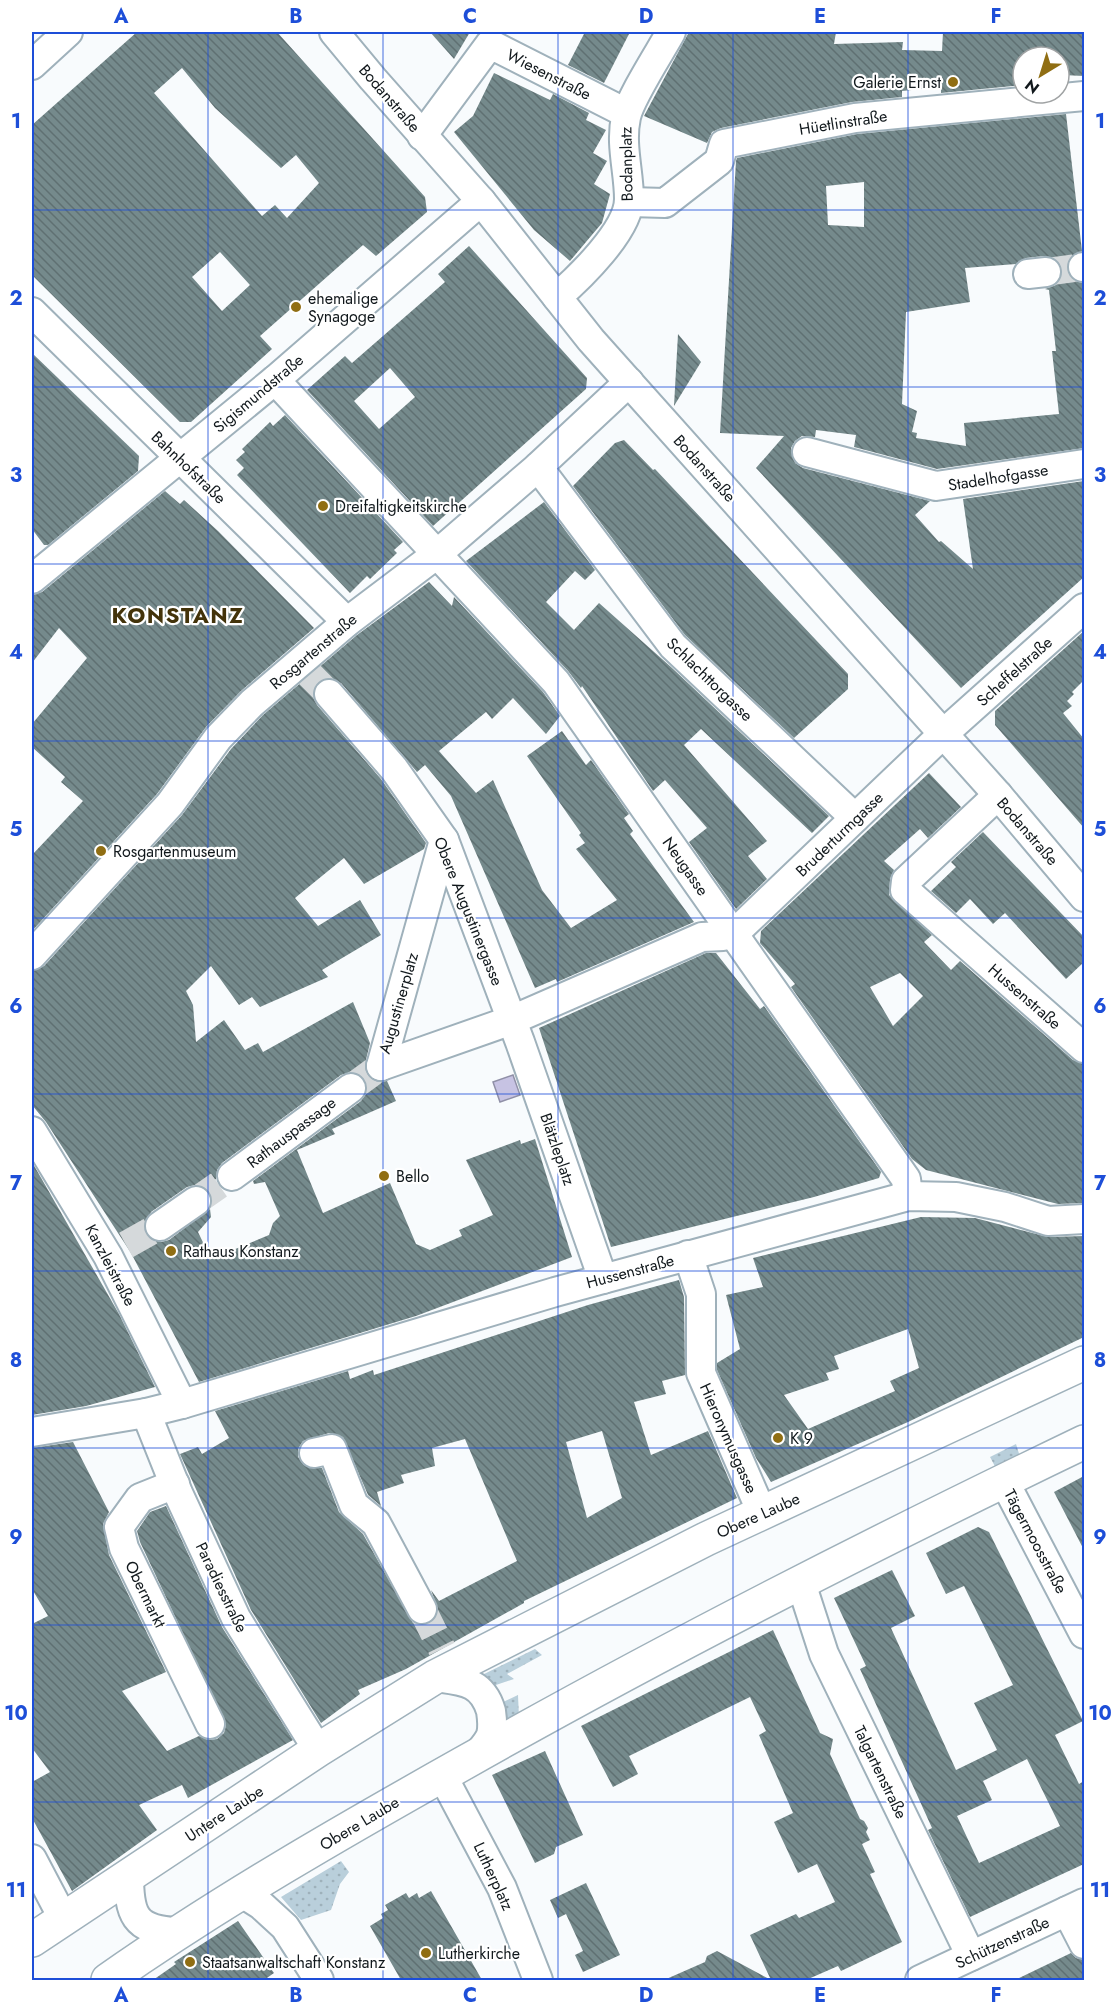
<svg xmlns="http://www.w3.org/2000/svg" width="1116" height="2012" font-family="Jost,sans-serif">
  <defs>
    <pattern id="grass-dots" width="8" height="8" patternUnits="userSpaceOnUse" patternTransform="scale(1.5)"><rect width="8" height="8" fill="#b9cfdb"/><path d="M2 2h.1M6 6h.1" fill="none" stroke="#9eb1bb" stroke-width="1.8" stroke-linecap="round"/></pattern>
    <pattern id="building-back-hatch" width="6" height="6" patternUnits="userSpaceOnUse" patternTransform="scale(1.5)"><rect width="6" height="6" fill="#758a8c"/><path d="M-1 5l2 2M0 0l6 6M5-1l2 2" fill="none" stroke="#5f7072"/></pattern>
  </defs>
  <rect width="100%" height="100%" fill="#f8fbfd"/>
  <g fill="url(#grass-dots)">
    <polygon points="1016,1444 1021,1460 998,1472 990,1457"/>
    <polygon points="535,1649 542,1655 507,1674 514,1679 493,1686 480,1676"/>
    <polygon points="518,1695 519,1718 504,1726 501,1703"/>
    <polygon points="341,1861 349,1872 340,1884 331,1910 301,1920 281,1897"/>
  </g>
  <polygon fill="#c7c3e3" stroke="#9090a7" stroke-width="1.5" points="513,1075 520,1095 500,1102 493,1082"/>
  <g fill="url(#building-back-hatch)" fill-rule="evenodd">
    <path d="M137 32H277L425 197 427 212 376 256 363 245 260 336 272 349 191 422H180L32 275V125ZM182 68 215 108 281 168 296 155 319 183 287 218 275 205 262 216 154 93ZM220 252 250 285 222 311 192 277Z"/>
    <polygon points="430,32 470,32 454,59"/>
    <polygon points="585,32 630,32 604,83 568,65"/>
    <polygon points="689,32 836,32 834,44 903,42 902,50 942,51 943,32 995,32 994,34 1084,32 1084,76 1062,75 1063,81 1059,82 1059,57 1023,57 1023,85 941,93 941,87 902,91 902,97 852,102 721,128 712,132 707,143 644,116"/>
    <polygon points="494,73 550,100 553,94 589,113 586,120 606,130 593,153 607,161 594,184 610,194 602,223 570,261 534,230 454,132 473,116"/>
    <path d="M1066 114 1082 251 1069 258 1067 268 1074 281 1084 283V448L937 469 854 447 856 435 816 430 815 437 802 436 795 441 791 448 795 463 803 468 930 501 915 515 939 542 941 541 973 569 963 499 1084 481V577L961 688 756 468 784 436 720 433 736 161 737 158 857 134ZM864 182V227L828 225 826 186ZM1044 256 1059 262 1062 271 1056 285 1045 289 1049 290 1056 351H1052L1059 414 964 423 966 446 916 438 917 433 912 432 917 411 902 404 906 312 970 302 965 268 1016 264 1026 258Z"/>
    <path d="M469 246 587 378 586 389 433 526 307 390 345 356 352 363 445 282 438 274ZM390 368 415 397 379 429 354 401Z"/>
    <polygon points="678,334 701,362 674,406"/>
    <polygon points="32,353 139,456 138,471 48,545 44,545 32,529"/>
    <polygon points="285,415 403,542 394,550 397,553 370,579 367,576 350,593 237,475 244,468 236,460 245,452 242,449 270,422 273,426"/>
    <polygon points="624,440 653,470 655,469 848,674 848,689 794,738 685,635 573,486 615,443"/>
    <polygon points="165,491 180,504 184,500 218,531 314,628 241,691 206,727 157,794 32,931 32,855 83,801 61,782 65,777 32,747 32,724 87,658 59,628 32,663 32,595 42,592"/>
    <polygon points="544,502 595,570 585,580 575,571 546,602 574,630 599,603 671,667 829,816 812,833 701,729 684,745 767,841 748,856 767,879 736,909 689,842 707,828 665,780 653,791 582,686 581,688 568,671 466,561"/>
    <path d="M429 582 452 606 454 597 543 692 560 716 546 734 513 698 492 719 486 712 439 751 476 793 493 780 542 890 571 928 617 900 576 849 585 843 579 835 581 833 527 756 562 731 586 765 591 760 629 814 624 818 633 831 630 834 694 922 557 982 556 979 535 988 451 796 425 765 417 772 341 683 326 678 318 682 313 697 317 705 381 779 426 843 424 849 364 884 344 858 295 898 318 926 360 900 381 935 322 970 328 977 260 1007 252 997 239 1005 211 966 186 991 193 1005 196 1042 224 1020 245 1050 258 1043 263 1052 353 1002 370 1043 365 1064 366 1072 376 1082 387 1081 396 1101 332 1129 335 1134 297 1150 323 1213 390 1183 416 1244 430 1250 462 1236 459 1230 493 1215 466 1160 520 1140 521 1144 535 1139 572 1257 416 1316 199 1382 131 1253 46 1122 32 1105V971L44 966 182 815 231 749 263 715 357 635ZM350 1072 364 1078 367 1086 366 1094 361 1101 253 1181 254 1184 265 1182 280 1216 273 1223 269 1235 211 1259 198 1232 211 1217 210 1209 169 1240 161 1242 147 1236 144 1227 151 1212 187 1187 195 1185 205 1187 216 1179 217 1170 222 1163 341 1075Z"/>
    <polygon points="1084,631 1084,680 1072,692 1074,694 1067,701 1072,706 1063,713 1084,739 1084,828 995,725 995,711"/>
    <path d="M929 773 961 807 928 838 920 829 884 861 894 870 890 879 889 895 932 935 924 942 951 970 960 961 1073 1060 1084 1064V1203L1058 1204 926 1170 912 1159 791 987 795 984 760 943 761 931ZM900 973 923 996 893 1026 870 987Z"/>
    <polygon points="983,832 1084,937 1084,962 1066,979 1005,913 993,924 970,899 956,913 931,891 956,867 951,862"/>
    <polygon points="706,953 716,953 760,1009 764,1006 881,1172 879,1178 814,1197 611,1247 539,1028"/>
    <polygon points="32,1162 119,1314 155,1387 86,1406 32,1415"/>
    <path d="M921 1217 975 1218 1048 1237 1084 1236V1337L908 1422 771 1482 756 1458 717 1370V1363L740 1349 726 1295 763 1287 753 1258ZM908 1329 919 1368 890 1381 895 1391 808 1429 784 1395 829 1380 826 1373 839 1369 834 1356Z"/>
    <path d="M679 1280 684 1297 685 1375 662 1381 666 1394 634 1402 651 1455 708 1431 737 1498 524 1601V1603L406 1669 358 1690 360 1694 321 1723 251 1610 180 1454 198 1447 202 1454 229 1438 215 1411 348 1371 350 1379 373 1370 374 1375 588 1305ZM602 1431 622 1498 587 1518 566 1442ZM329 1433 343 1437 368 1495 381 1506 377 1492 404 1483 401 1475 435 1466 432 1448 465 1439 517 1561 439 1601 431 1590 438 1609 436 1617 430 1623 422 1625 413 1623 363 1534 339 1512 322 1468H309L298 1457V1449L303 1441Z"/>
    <polygon points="73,1442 109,1512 103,1524 109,1555 166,1672 122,1691 167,1751 199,1736 208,1740 217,1739 224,1733 226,1725 140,1542 137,1531 150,1512 166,1506 222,1627 293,1740 188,1798 182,1785 139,1805 157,1830 72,1891 32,1818 32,1782 50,1772 32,1748 32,1624 48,1616 32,1589 32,1448"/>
    <polygon points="1084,1476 1084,1550 1054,1492"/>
    <path d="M978 1527 989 1532 1083 1721 1055 1735 1079 1784 1084 1781V1864L970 1917 928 1830 932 1828 860 1669 866 1666 834 1598 892 1570 915 1616 891 1628 956 1770 997 1750 974 1703 1013 1685 964 1586 946 1594 926 1553ZM1027 1759 1060 1826 979 1863 957 1816 992 1800 983 1781Z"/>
    <polygon points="773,1630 820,1733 833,1739 830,1754 860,1819 864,1821 868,1828 866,1832 870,1840 862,1844 875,1872 870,1874 902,1942 841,1971 838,1966 806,1980 664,1980 705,1962 707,1956 717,1951 771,1980 750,1935 796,1914 799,1918 835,1902 817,1864 798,1873 774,1822 793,1813 759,1735 766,1731 750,1697 629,1756 638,1774 613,1787 581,1726"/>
    <polygon points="545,1751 583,1835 556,1847 554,1854 535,1863 492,1775"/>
    <polygon points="586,1883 620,1955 583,1972 575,1955 583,1951 566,1914 558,1918 550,1900"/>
    <polygon points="431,1891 482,1980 401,1980 370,1926 383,1918 381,1914 388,1910 385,1905 406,1893 409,1898 417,1893 419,1898"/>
    <polygon points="238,1921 274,1973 264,1980 153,1980 176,1964 174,1962"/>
    <polygon points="1071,1953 1076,1958 1084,1960 1084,1980 1015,1980"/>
  </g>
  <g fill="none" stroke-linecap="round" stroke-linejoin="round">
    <g stroke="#d5d9db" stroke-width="28" stroke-dasharray="28 14" stroke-linecap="butt">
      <polyline points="1046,272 1083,267"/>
      <polyline points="304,669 329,694"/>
      <polyline points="351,1088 381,1066"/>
      <polyline points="196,1201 232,1176"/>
      <polyline points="126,1245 160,1226"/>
      <polyline points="422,1609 442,1649"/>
    </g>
    <g stroke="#9fb1bb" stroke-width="32">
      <g id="minor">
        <polyline points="334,32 373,79 481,201 591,340 998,795 1084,897"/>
        <polyline points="32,65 68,32"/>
        <polyline points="422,136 490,44 626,113"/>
        <polyline points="630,202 665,203 719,161 724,144 855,118 1084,96"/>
        <polyline points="1083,267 1084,267"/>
        <polyline points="1028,274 1046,272"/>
        <path d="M557 297C579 278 629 230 629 199 629 171 620 145 626 117 630 98 660 52 671 32"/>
        <polyline points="32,312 347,622"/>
        <polyline points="275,380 556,682 906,1179 908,1196"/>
        <polyline points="807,452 936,486 1084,464"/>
        <polyline points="538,467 673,646 855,818"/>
        <polyline points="32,579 275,380 481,201"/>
        <polyline points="329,694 394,769 444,840 520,1042 603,1279"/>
        <polyline points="998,795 906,881 905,890 1084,1048"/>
        <polyline points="32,955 170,804 218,738 252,703 347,622 437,554 538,467 629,382"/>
        <polyline points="381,1066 512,1020 702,937 723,936 742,926 943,734 1084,608"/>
        <polyline points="381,1066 444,840"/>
        <polyline points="32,1131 108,1256 182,1404"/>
        <polyline points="232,1176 351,1088"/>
        <polyline points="160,1226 196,1201"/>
        <polyline points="688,1255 701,1294 701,1373 762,1513"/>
        <polyline points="146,1413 178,1493 236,1618 318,1750"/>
        <polyline points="32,1432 146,1413 182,1404 555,1292 908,1196 956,1197 1005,1207 1048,1221 1084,1219"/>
        <polyline points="314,1453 332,1449 354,1505 376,1523 422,1609"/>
        <polyline points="1004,1481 1084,1634"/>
        <polyline points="175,1484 140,1498 119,1527 124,1548 210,1724"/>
        <polyline points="801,1583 824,1654 971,1956"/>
        <path d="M435 1677C463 1681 482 1681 491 1711 492 1718 493 1728 491 1735 489 1741 482 1749 478 1754"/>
        <polyline points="442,1775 502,1888 538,1980"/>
        <polyline points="32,1859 63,1918"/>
        <path d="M129 1875C129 1914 134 1930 176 1932"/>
        <polyline points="242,1893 261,1905 285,1927 319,1980"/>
        <polyline points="1067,1911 1084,1944"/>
        <polyline points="920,1980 1084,1903"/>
      </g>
    </g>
    <g stroke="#9fb1bb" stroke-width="36">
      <g id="major">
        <polyline points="32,1940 318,1750 435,1677 706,1539 1084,1363"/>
        <path d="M108 1980C221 1901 341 1832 462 1764 665 1649 874 1543 1084 1442"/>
      </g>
    </g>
    <use href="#minor" stroke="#fff" stroke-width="28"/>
    <use href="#major" stroke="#fff" stroke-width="33"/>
  </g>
  <path fill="none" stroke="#1d4ed8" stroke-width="1.5" stroke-opacity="0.55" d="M208 32V1980M383 32V1980M558 32V1980M733 32V1980M908 32V1980M32 210H1084M32 387H1084M32 564H1084M32 741H1084M32 918H1084M32 1094H1084M32 1271H1084M32 1448H1084M32 1625H1084M32 1802H1084"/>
  <g fill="#906e13" stroke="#fff" stroke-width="2">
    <circle cx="953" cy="82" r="6"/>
    <circle cx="296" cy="307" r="6"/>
    <circle cx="323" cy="506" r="6"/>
    <circle cx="101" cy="851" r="6"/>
    <circle cx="384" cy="1176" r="6"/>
    <circle cx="171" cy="1251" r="6"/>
    <circle cx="778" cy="1438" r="6"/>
    <circle cx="426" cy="1953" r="6"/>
    <circle cx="190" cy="1962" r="6"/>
  </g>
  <g text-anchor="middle" stroke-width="4.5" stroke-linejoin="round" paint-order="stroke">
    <g font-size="16" fill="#11181c" stroke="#fff">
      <text transform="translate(549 74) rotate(27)" y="6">Wiesenstraße</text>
      <text transform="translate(390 98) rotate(49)" y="6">Bodanstraße</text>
      <text transform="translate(843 122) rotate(-9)" y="6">Hüetlinstraße</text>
      <text transform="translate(626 164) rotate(-91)" y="6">Bodanplatz</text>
      <text transform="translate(258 393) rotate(-40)" y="6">Sigismundstraße</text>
      <text transform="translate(189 467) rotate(44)" y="6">Bahnhofstraße</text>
      <text transform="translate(705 468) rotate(48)" y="6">Bodanstraße</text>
      <text transform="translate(998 477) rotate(-9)" y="6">Stadelhofgasse</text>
      <text transform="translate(313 651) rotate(-40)" y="6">Rosgartenstraße</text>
      <text transform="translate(1014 671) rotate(-42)" y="6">Scheffelstraße</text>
      <text transform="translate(710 679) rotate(44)" y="6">Schlachttorgasse</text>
      <text transform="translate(1028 831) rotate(49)" y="6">Bodanstraße</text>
      <text transform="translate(839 834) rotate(-44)" y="6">Bruderturmgasse</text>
      <text transform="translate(686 866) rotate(55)" y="6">Neugasse</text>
      <text transform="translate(469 911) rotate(68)" y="6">Obere Augustinergasse</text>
      <text transform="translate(1025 996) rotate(41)" y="6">Hussenstraße</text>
      <text transform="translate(398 1003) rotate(-74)" y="6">Augustinerplatz</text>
      <text transform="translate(291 1132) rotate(-37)" y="6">Rathauspassage</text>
      <text transform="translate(558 1149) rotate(71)" y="6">Blätzleplatz</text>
      <text transform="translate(111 1265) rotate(62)" y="6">Kanzleistraße</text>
      <text transform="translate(630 1271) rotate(-15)" y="6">Hussenstraße</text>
      <text transform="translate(729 1438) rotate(66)" y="6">Hieronymusgasse</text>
      <text transform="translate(758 1515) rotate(-24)" y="6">Obere Laube</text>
      <text transform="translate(1036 1541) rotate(62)" y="6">Tägermoosstraße</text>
      <text transform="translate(222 1587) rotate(64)" y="6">Paradiesstraße</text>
      <text transform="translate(146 1594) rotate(64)" y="6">Obermarkt</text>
      <text transform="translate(881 1772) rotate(64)" y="6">Talgartenstraße</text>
      <text transform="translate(224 1813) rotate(-33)" y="6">Untere Laube</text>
      <text transform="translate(359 1823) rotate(-31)" y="6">Obere Laube</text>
      <text transform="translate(494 1876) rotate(65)" y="6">Lutherplatz</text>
      <text transform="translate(1002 1942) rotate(-25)" y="6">Schützenstraße</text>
    </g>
    <g font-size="16" fill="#11181c" stroke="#fff" text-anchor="start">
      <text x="941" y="88" text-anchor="end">Galerie Ernst</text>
      <text x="308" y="304">ehemalige<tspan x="308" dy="18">Synagoge</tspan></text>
      <text x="335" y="512">Dreifaltigkeitskirche</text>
      <text x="113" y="857">Rosgartenmuseum</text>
      <text x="396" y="1182">Bello</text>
      <text x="183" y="1257">Rathaus Konstanz</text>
      <text x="790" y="1444">K 9</text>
      <text x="438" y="1959">Lutherkirche</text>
      <text x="202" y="1968">Staatsanwaltschaft Konstanz</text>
    </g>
    <g font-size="22" font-weight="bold" letter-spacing="1.5" fill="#43330a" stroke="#fff">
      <text x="178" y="623">KONSTANZ</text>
    </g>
  </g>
  <rect width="1116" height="2012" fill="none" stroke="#ffffff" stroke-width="66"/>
  <g transform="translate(1041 75) rotate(218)"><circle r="28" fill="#ffffff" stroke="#a0a3a4" stroke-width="1.5"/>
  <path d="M0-4.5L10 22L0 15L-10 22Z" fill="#906e13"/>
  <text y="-9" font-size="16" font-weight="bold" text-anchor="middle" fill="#11181c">N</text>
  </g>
  <rect x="33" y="33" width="1050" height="1946" fill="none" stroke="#1d4ed8" stroke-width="2"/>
  <g font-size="20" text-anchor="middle" font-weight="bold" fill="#1d4ed8">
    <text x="121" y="23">A</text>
    <text x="296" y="23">B</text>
    <text x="470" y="23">C</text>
    <text x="646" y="23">D</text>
    <text x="820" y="23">E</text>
    <text x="996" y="23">F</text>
    <text x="16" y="128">1</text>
    <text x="1100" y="128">1</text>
    <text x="16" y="305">2</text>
    <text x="1100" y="305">2</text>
    <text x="16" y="482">3</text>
    <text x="1100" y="482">3</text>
    <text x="16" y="659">4</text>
    <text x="1100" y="659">4</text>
    <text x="16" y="836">5</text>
    <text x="1100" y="836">5</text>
    <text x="16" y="1013">6</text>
    <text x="1100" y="1013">6</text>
    <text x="16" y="1190">7</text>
    <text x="1100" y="1190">7</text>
    <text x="16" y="1367">8</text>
    <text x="1100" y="1367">8</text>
    <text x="16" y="1544">9</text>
    <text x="1100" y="1544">9</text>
    <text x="16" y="1720">10</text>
    <text x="1100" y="1720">10</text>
    <text x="16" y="1897">11</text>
    <text x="1100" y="1897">11</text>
    <text x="121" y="2002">A</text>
    <text x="296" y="2002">B</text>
    <text x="470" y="2002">C</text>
    <text x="646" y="2002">D</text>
    <text x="820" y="2002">E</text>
    <text x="996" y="2002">F</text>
  </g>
</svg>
